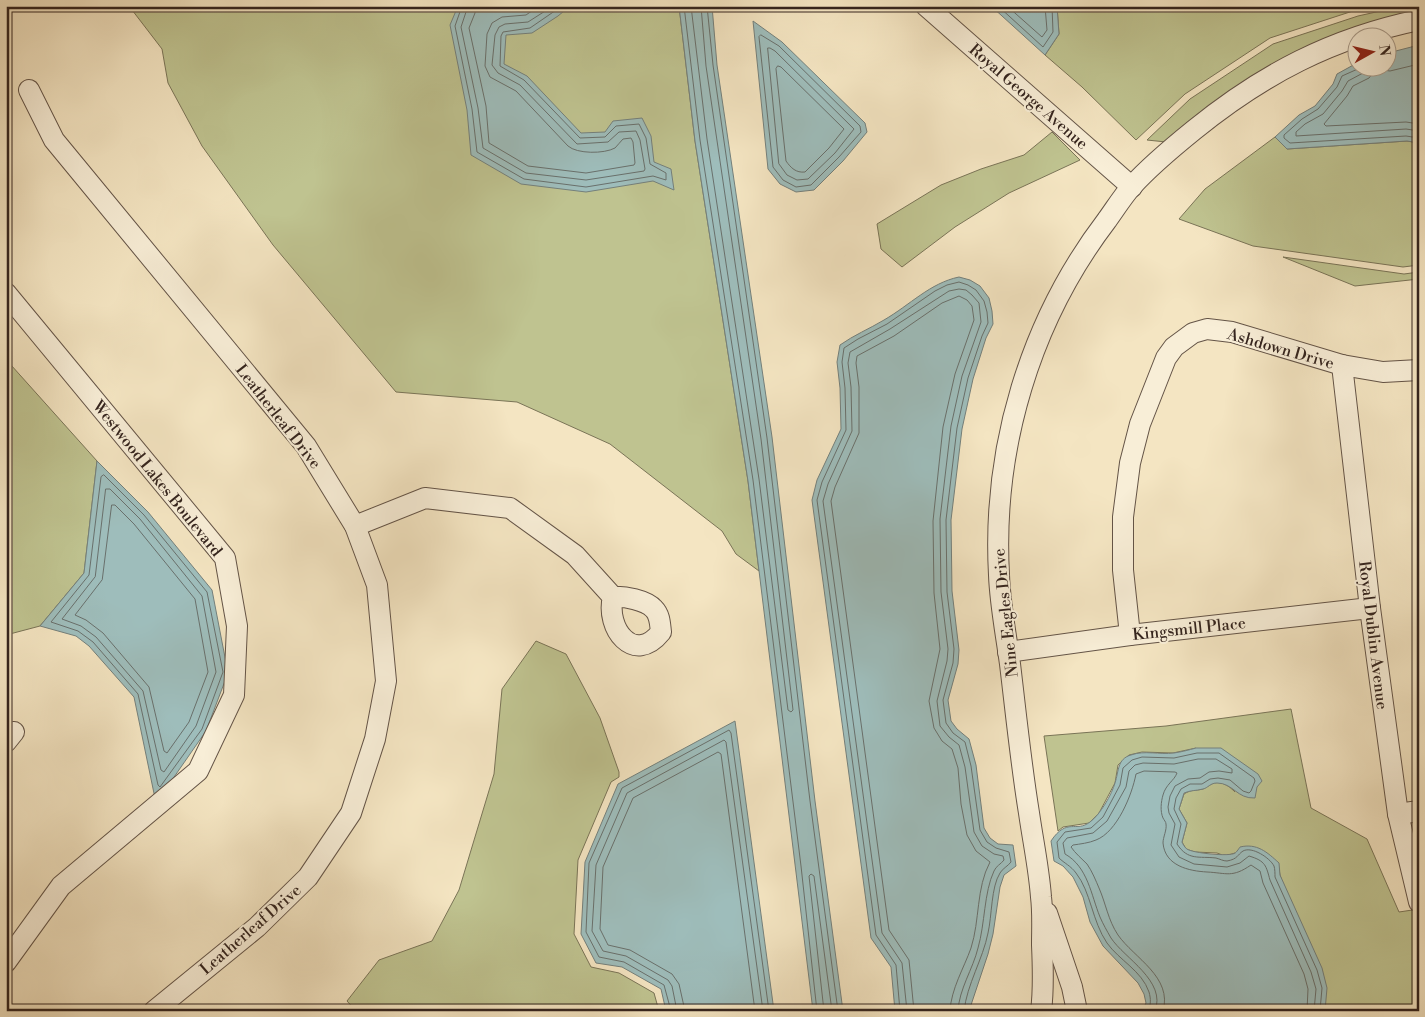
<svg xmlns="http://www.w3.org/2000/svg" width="1425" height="1017" font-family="'Libre Bodoni',serif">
  <rect width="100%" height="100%" fill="#f4e5c2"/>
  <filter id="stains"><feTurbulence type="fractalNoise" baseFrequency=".004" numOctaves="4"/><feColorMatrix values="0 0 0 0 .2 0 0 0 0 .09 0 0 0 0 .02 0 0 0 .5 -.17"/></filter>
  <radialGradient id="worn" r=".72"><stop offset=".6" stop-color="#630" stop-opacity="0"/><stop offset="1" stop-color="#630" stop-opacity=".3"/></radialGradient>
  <g fill="#bfc390" stroke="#7a7457">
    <polygon points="129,6 679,6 695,141 748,481 759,571 736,554 722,531 610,444 517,402 396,392 273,245 202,146 168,83 162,49"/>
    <polygon points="1057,6 1373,6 1356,10 1270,38 1185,94 1136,140 1082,87 1045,55 1059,34"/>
    <polygon points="1403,6 1419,6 1419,12 1380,20 1166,142 1147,140 1190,99 1273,44 1358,16"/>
    <polygon points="1052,132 1080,160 1009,193 955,227 902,267 881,249 877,224 941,185 981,169 1024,155"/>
    <polygon points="1275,137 1287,149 1407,141 1419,143 1419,265 1403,267 1253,246 1179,219 1205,189"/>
    <polygon points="1283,257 1404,274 1419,272 1419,279 1355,286"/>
    <polygon points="11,365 97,461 84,573 40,626 6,635 6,368"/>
    <polygon points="536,641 566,654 600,718 619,772 619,777 611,782 578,860 574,934 591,967 619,973 654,993 659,1011 356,1011 347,1001 379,960 432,941 459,890 494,774 502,689"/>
    <path d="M1291 709 1311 808 1367 839 1399 912 1419 909V1011H1325L1280 875 1278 863 1235 853 1225 856 1217 853 1195 852 1186 849 1182 842 1187 823 1179 809 1184 794C1192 789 1195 791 1203 789 1205 788 1208 786 1210 785 1219 779 1228 785 1235 792L1196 748 1173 753 1142 752 1129 755 1118 765 1115 783 1099 813 1089 823 1063 827 1058 831 1044 736 1166 726Z"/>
  </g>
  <g fill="#9ebdbb" stroke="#74807c">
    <polygon points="458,6 570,6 558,16 532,33 506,35 504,64 527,76 581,133 605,132 613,121 642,118 651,136 654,162 671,169 674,190 653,181 586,192 521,184 471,155 467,110 450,25"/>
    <polygon points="679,6 712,6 717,65 772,437 815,801 843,1011 813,1011 748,481 695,141"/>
    <polygon points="991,6 1057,6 1059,34 1045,55"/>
    <polygon points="753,21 782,42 865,123 867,132 843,161 814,190 796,192 780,184 768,169"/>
    <polygon points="1419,45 1419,143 1407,141 1287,149 1275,137 1299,115 1315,106 1333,84 1337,74 1357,63 1358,68 1388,68 1388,53"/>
    <path d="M959 277 970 280 980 286 989 298 992 311 993 324 986 338 973 379 962 429 951 520 952 591 959 650 958 664 948 700 951 721 957 729 969 739 976 765 984 828 990 838 998 844 1013 845 1016 866 1004 875 1000 887 993 934 988 954 969 1011H895L891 967 871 938 812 500 817 480 841 429 840 388 837 362 840 345C854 335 869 329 884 320 910 305 930 283 959 277Z"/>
    <polygon points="97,461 148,512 212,590 228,673 206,731 156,803 134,697 89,646 76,636 40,626 84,573"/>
    <polygon points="735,721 774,1011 666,1011 661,989 622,967 596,963 581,934 585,862 618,784"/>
    <path d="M1196 748H1221L1258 774 1262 781 1257 787 1255 798C1237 799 1233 783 1217 783 1210 783 1208 788 1203 789 1195 791 1191 790 1184 793L1179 809 1187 823 1182 842C1182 843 1186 849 1187 849 1192 853 1230 857 1235 853 1236 853 1240 847 1240 847 1257 843 1267 852 1279 863L1280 875 1322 968 1327 988 1325 1011H1142L1146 1003 1144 994 1138 983 1103 946 1090 922 1083 897 1073 877 1063 866 1054 861 1051 841C1067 817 1076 833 1090 822 1100 815 1112 794 1115 783 1119 771 1117 759 1131 755 1145 750 1159 755 1174 753 1181 752 1189 750 1196 748Z"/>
  </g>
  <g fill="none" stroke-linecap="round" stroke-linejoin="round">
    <g stroke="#69706c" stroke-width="1">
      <polyline points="462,6 455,26 472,109 477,152 524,179 586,187 653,176 666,180 666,173 650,164 646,138 639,124 616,126 605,137 580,138 524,80 500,66 501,36 503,32 530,28 562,6"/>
      <polyline points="468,6 461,27 478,108 483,148 526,173 586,180 644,171 645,169 640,140 636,131 619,132 608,142 577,144 520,85 498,73 492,65 495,35 499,27 505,24 528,22 553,6"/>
      <path d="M476 6 475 13 469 28 486 106 489 143 528 166 586 173 634 165 635 163 633 142 631 138 623 139C620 142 618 145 615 148 604 154 577 154 568 146L516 91 490 77 485 66 487 34 492 23 502 17 526 15 539 6"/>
      <polyline points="684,6 700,140 753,480 801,866 817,1011"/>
      <polyline points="691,6 707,139 759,479 788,710 791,712 793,710 761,439 706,66 701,6"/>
      <polyline points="707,6 713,65 767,438 810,801 838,1011"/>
      <polyline points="998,6 1043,47 1053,32 1052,6"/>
      <polyline points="1007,6 1042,37 1047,30 1045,6"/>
      <polygon points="761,35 779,46 860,126 861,132 839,157 811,185 796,187 783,180 773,167 759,37"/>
      <polygon points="768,48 770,48 775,51 854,129 835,153 808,179 797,180 787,175 779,164"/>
      <polyline points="1419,64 1390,71 1376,69 1369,78 1353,86 1347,96 1324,124 1326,126 1406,122 1419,124"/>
      <path d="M778 66 781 67 844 129 829 148 805 172C796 173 791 168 786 161L776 69Z"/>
      <polyline points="1360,68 1342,76 1337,87 1318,109 1302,119 1284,135 1284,138 1290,143 1406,136 1419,138"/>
      <polyline points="1368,68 1363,73 1348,81 1342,91 1323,114 1305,124 1296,132 1296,136 1406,129 1419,131"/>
      <polygon points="104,475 144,515 207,592 223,672 202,729 160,787 158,785 138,694 93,642 78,631 51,622 89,575 101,477"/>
      <polygon points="106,489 110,489 140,519 202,596 216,672 196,726 164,772 161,770 143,691 96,637 81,626 62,619 95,577"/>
      <polygon points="112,505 115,505 134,524 195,599 208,672 189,722 167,753 164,751 149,687 103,633 86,620 75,615 102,580"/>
      <polyline points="671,1011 664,985 624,962 599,957 586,932 589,863 622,788 729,730 731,733 769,1011"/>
      <polyline points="677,1011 672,986 668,980 626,956 603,951 592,931 596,865 627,793 724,740 726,742 763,1011"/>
      <polyline points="685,1011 679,984 672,974 630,950 608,945 600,929 603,867 633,798 718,752 721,754 755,1011"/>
      <polyline points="824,1011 809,876 811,874 814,876 832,1011"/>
      <path d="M900 1011 896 965 876 935 817 500 822 482 846 430 845 388 842 362 844 348 858 339 887 324 935 291 947 285 959 282 968 285 976 290 984 301 987 312 988 323 982 336 968 378 957 428 946 520 947 592 954 649 953 663 943 700 946 723 953 733 965 742 971 766 980 830 987 842 996 848 1009 852 1011 862C1008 866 1002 869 1000 873 991 887 992 916 988 933 983 959 967 984 964 1011"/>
      <path d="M907 1011 902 963 882 933 823 501 828 484 852 431 851 387 848 363 850 352 890 329 949 291 959 289 966 290 972 295 979 303 981 322 962 376 951 426 940 519 941 592 948 649 947 661 937 701 940 726 949 737 959 745 965 767 974 832 982 846 994 854 1003 856 1004 860C1001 864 996 866 994 871 984 892 985 924 978 948 973 969 959 989 958 1011"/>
      <path d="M914 1011 909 960 889 930 831 501 835 487 859 433V387L856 363 857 356 894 336 942 303 959 296 967 300 972 306 974 320 955 374 943 427 933 521 934 593 940 649 929 701 934 728 942 741 952 749 958 768 961 804 967 835 976 851 990 862C976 888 980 920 971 948 964 968 951 989 950 1011"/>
      <path d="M1148 1011C1151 1005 1151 999 1149 992 1142 971 1119 960 1107 943 1092 921 1091 892 1076 873 1071 866 1064 863 1059 858L1057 842 1065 832 1091 828 1103 817 1120 785 1123 768 1132 760 1142 757 1174 758 1197 753H1219L1254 778 1255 781 1251 791 1249 793 1243 791 1230 780 1218 778 1210 779 1202 784H1190L1181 789 1176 798 1174 809 1181 824 1177 844C1188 861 1199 856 1216 858 1220 859 1223 861 1227 861 1238 859 1237 855 1243 851 1252 846 1270 858 1274 866 1275 869 1275 874 1275 877L1317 970 1322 988 1320 1011"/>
      <path d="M1155 1011C1167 981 1124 958 1111 938 1107 931 1103 924 1100 917 1091 895 1088 867 1065 854L1063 843 1067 838 1093 833 1107 821 1126 787 1129 771 1135 765 1143 763 1174 764 1198 759H1216L1232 769V773L1219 771 1209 772 1200 778 1188 779 1175 786 1170 796 1168 807 1169 813 1175 824 1171 845 1179 857 1194 864 1227 867 1240 863 1249 856C1266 861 1266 866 1270 880L1311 972 1316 989 1314 1011"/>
      <path d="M1163 1011C1173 977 1134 958 1118 935 1108 920 1106 904 1099 888 1096 881 1092 871 1087 864 1082 859 1075 853 1071 847L1073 845C1080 844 1089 843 1096 840 1117 832 1132 795 1136 774L1144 771 1175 772 1177 773C1174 781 1166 784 1163 795 1161 802 1160 811 1163 818 1164 820 1166 822 1166 824 1167 830 1163 837 1163 843 1165 866 1189 871 1207 872 1227 873 1232 878 1251 865L1260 871 1263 883 1304 974 1308 989 1307 1011"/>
    </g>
    <g stroke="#645447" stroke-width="22">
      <g id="minor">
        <polyline points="926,6 1132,187"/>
        <polyline points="29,90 54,140 306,446 355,526 377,585 386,681 375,739 351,813 308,877 257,927 154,1011"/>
        <polyline points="6,293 225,558 237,626 234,695 198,771 61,886 6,962"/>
        <polyline points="1342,365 1370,608 1398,814 1419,902"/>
        <path d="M355 526 425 498 510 508 575 555 613 597C624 596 646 600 654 609 660 615 660 624 661 632 634 666 605 628 613 597"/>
        <polyline points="1130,635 1123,570 1123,517 1130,463 1140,424 1166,358 1174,347 1193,333 1207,329 1232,332 1342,365 1383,372 1419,370"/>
        <polyline points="1008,652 1130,635 1370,608"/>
        <polyline points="6,742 14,732"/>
        <polyline points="1398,814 1419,811"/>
        <polyline points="1047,913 1072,987 1077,1011"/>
        <path d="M1041 1011C1044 989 1043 967 1042 945 1042 929 1043 913 1041 897 1039 869 1033 841 1029 813 1021 764 1016 714 1010 664 1006 634 1000 604 999 575 992 448 1030 321 1107 220 1115 209 1123 196 1132 186 1151 165 1173 147 1194 130 1263 74 1332 38 1419 20"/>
      </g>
    </g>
    <use href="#minor" stroke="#f8eed7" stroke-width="20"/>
  </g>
  <g text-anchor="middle" stroke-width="4" stroke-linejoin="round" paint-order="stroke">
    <g font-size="16" fill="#34241e" stroke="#f8eed7">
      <text transform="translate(1029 96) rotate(41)" y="6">Royal George Avenue</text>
      <text transform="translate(1281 348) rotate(16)" y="6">Ashdown Drive</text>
      <text transform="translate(279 416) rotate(52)" y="6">Leatherleaf Drive</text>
      <text transform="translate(158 478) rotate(51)" y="6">Westwood Lakes Boulevard</text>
      <text transform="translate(1005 613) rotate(-96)" y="6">Nine Eagles Drive</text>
      <text transform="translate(1189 628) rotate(-6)" y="6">Kingsmill Place</text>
      <text transform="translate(1374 635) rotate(83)" y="6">Royal Dublin Avenue</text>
      <text transform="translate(250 929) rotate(-41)" y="6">Leatherleaf Drive</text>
    </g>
  </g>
  <rect width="1425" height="1017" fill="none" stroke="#f4e5c2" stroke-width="25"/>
  <rect x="8" y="8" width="1410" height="1002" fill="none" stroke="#34241e" stroke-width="2.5"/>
  <rect x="12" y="12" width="1400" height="992" fill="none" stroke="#34241e"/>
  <g transform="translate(1372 52) rotate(82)"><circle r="24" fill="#f8eed7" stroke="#aa9d8d"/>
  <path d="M0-4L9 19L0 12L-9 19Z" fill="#8f2418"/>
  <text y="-8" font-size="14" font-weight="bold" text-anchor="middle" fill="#34241e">N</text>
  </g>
  <rect width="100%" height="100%" filter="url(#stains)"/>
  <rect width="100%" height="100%" fill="url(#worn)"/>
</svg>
